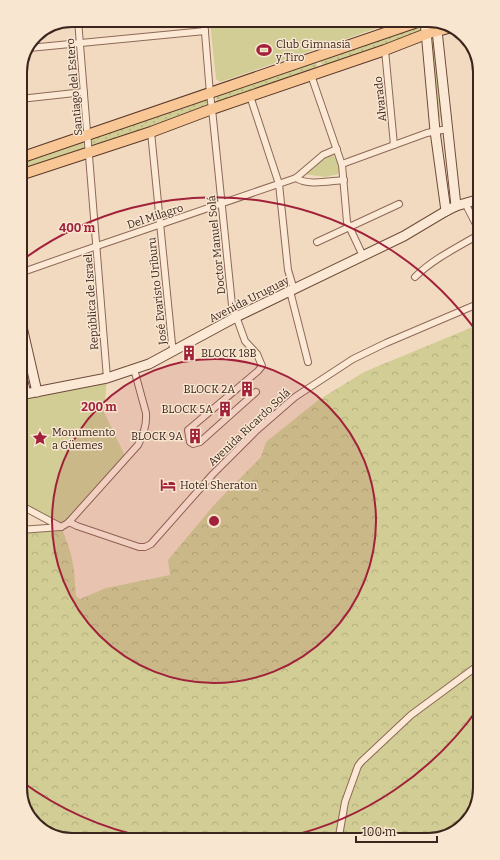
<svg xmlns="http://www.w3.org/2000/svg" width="500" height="860" font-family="Bitter,serif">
  <defs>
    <pattern id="grass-dots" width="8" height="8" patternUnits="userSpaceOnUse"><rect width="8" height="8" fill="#d1cd94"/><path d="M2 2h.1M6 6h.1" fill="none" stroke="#b4b07f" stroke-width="1.8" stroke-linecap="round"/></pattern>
    <pattern id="forest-crowns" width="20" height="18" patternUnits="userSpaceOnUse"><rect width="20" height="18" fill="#d1cd94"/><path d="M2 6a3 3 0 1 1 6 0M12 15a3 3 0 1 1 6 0" fill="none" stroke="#b4b07f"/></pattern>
  </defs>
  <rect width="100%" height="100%" fill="#f2dac1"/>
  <g fill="url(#grass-dots)">
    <polygon points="422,25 421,31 390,42 388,46 322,67 323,65 319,60"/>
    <polygon points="312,61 316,62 317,65 316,70 217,103 216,96 220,94"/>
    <path d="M205 98 208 104 207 107 94 147C91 144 91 140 93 137Z"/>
  </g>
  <polygon fill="url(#forest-crowns)" points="480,324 480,789 471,817 451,835 68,840 43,831 25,811 20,788 20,563 21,563 20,561 20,533 63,531 71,554 74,570 76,596 80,599 106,588 170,575 168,560 214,505 261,457 266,442 317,401 364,372"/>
  <g fill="#d1cd94">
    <polygon points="209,20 401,20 220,82 216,79 210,23 209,22"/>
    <polygon points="434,41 443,117 440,118 436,116 431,42"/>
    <polygon points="80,141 83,142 84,149 83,151 20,172 20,161"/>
    <path d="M332 154C337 159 341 167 338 174L325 177 304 174 325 156Z"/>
    <polygon points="107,378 104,412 126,458 63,524 20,505 20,395"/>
  </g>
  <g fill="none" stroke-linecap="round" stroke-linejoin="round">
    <g stroke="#8d6957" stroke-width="8">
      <g id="street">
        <polyline points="78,20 107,378"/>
        <polyline points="204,20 210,94 212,109 232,305 245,341 257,354 262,366 258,371 188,430 190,442 193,444 200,442 256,392"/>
        <polyline points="29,48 205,31"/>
        <polyline points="385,50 394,145"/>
        <polyline points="311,75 342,165 347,222 363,256"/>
        <polyline points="250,96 279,184 288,270 294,290"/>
        <polyline points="20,99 84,92"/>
        <polyline points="151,132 172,344 174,351"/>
        <polyline points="342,164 427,133 447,129"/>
        <path d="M296 178C308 186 329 181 344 180"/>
        <polyline points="465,203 480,232"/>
        <polyline points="317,242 399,204"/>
        <polyline points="20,273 97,246 296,178 323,155 337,149"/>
        <path d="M415 277C433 259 458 247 480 234"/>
        <polyline points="290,291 308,362"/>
        <polyline points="20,505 61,527"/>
        <polyline points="69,522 77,526 139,547 145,547 151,544 213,474 257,430 295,397 353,359 386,343 480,303"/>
        <path d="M20 530 61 527 68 523 138 445C144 434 147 425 146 413L134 369"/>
        <polyline points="480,789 478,784 480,779"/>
        <polyline points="339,836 345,802 358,766 361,762 411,715 480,664"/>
      </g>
    </g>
    <g stroke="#6e4b3a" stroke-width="11">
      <g id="secondary">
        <polyline points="425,20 435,131 446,211"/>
        <polyline points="436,21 456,206"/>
        <polyline points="20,318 37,392"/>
        <polyline points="20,369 26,394"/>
        <polyline points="20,395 107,378 149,364 236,317 404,236 446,211 456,206 480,199"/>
      </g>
    </g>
    <g stroke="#5a392b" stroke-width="12">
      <g id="primary">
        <polyline points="20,158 423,20"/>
        <polyline points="20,175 151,132 212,109 385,50 426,34 452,27"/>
      </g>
    </g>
    <use href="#street" stroke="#fce9d5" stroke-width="6"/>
    <use href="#secondary" stroke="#fce9d5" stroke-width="9"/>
    <use href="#primary" stroke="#f8c795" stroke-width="10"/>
  </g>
  <circle cx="214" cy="521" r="162" fill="#a1213a" fill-opacity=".12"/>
  <g fill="none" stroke="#a1213a" stroke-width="2">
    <circle cx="214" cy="521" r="162"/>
    <path d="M479 707A324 324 0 0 1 287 837M149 838A324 324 0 0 1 21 781M21 261A324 324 0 0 1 479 335"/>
  </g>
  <defs>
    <g id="stadium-bare" transform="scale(1.2)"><path d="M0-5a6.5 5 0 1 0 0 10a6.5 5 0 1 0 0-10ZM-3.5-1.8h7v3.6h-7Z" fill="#a1213a" stroke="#f8e6d1" stroke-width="2.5" paint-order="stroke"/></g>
    <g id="building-bare" transform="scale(1.2)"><path d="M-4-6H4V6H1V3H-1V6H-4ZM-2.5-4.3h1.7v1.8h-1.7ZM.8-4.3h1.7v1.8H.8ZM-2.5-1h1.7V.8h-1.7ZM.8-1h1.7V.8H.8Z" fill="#a1213a" stroke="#f8e6d1" stroke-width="2.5" paint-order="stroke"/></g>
    <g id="sight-bare" transform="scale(1.2)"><path d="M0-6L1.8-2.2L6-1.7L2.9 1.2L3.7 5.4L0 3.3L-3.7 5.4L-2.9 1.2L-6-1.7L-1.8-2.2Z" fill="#a1213a" stroke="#f8e6d1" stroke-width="2.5" paint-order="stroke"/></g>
    <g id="hotel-bare" transform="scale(1.2)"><path d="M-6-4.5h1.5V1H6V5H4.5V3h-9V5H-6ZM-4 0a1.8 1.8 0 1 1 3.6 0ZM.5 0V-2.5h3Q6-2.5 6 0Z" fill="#a1213a" stroke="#f8e6d1" stroke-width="2.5" paint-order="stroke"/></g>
  </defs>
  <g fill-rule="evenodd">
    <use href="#stadium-bare" x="264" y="50"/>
    <use href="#building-bare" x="189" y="353"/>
    <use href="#building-bare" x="247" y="389"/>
    <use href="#building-bare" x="225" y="409"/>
    <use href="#building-bare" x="195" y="436"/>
    <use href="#sight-bare" x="40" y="438"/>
    <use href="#hotel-bare" x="168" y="485"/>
  </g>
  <g text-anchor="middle" stroke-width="3" stroke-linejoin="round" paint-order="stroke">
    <g font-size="11" fill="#3b251c" stroke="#f8e6d1" text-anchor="start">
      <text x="276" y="48">Club Gimnasia<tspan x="276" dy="13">y Tiro</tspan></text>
      <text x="201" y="357">BLOCK 18B</text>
      <text x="235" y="393" text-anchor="end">BLOCK 2A</text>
      <text x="213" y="413" text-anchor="end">BLOCK 5A</text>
      <text x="52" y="436">Monumento<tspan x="52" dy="13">a Güemes</tspan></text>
      <text x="183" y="440" text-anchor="end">BLOCK 9A</text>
      <text x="180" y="489">Hotel Sheraton</text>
    </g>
    <g font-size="11" fill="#3b251c" stroke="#f8e6d1">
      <text transform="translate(74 87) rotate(-95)" y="4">Santiago del Estero</text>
      <text transform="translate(380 99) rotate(-96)" y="4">Alvarado</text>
      <text transform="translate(155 216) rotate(-18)" y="4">Del Milagro</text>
      <text transform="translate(216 245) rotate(-96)" y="4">Doctor Manuel Solá</text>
      <text transform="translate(157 291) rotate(-96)" y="4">José Evaristo Uriburu</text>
      <text transform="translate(249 299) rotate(-27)" y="4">Avenida Uruguay</text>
      <text transform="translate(91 302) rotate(-94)" y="4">República de Israel</text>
      <text transform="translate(249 427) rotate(-43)" y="4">Avenida Ricardo Solá</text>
    </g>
  </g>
  <path d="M0 0H500V860H0ZM72 27H428A45 45 0 0 1 473 72V788A45 45 0 0 1 428 833H72A45 45 0 0 1 27 788V72A45 45 0 0 1 72 27Z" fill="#f8e6d1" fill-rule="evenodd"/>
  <path fill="none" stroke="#3b251c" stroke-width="2" d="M72 27H428A45 45 0 0 1 473 72V788A45 45 0 0 1 428 833H72A45 45 0 0 1 27 788V72A45 45 0 0 1 72 27Z"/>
  <circle cx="214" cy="521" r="6" fill="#a1213a" stroke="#f8e6d1" stroke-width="2"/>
  <g font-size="12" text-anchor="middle" font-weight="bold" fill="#a1213a" stroke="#f8e6d1" stroke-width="3" stroke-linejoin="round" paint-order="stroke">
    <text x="77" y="232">400 m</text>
    <text x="99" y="411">200 m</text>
  </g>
  <path d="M356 836v6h81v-6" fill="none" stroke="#3b251c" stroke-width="2"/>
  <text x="362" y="836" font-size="12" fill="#3b251c" stroke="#f8e6d1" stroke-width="3" paint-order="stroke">100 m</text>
</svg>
